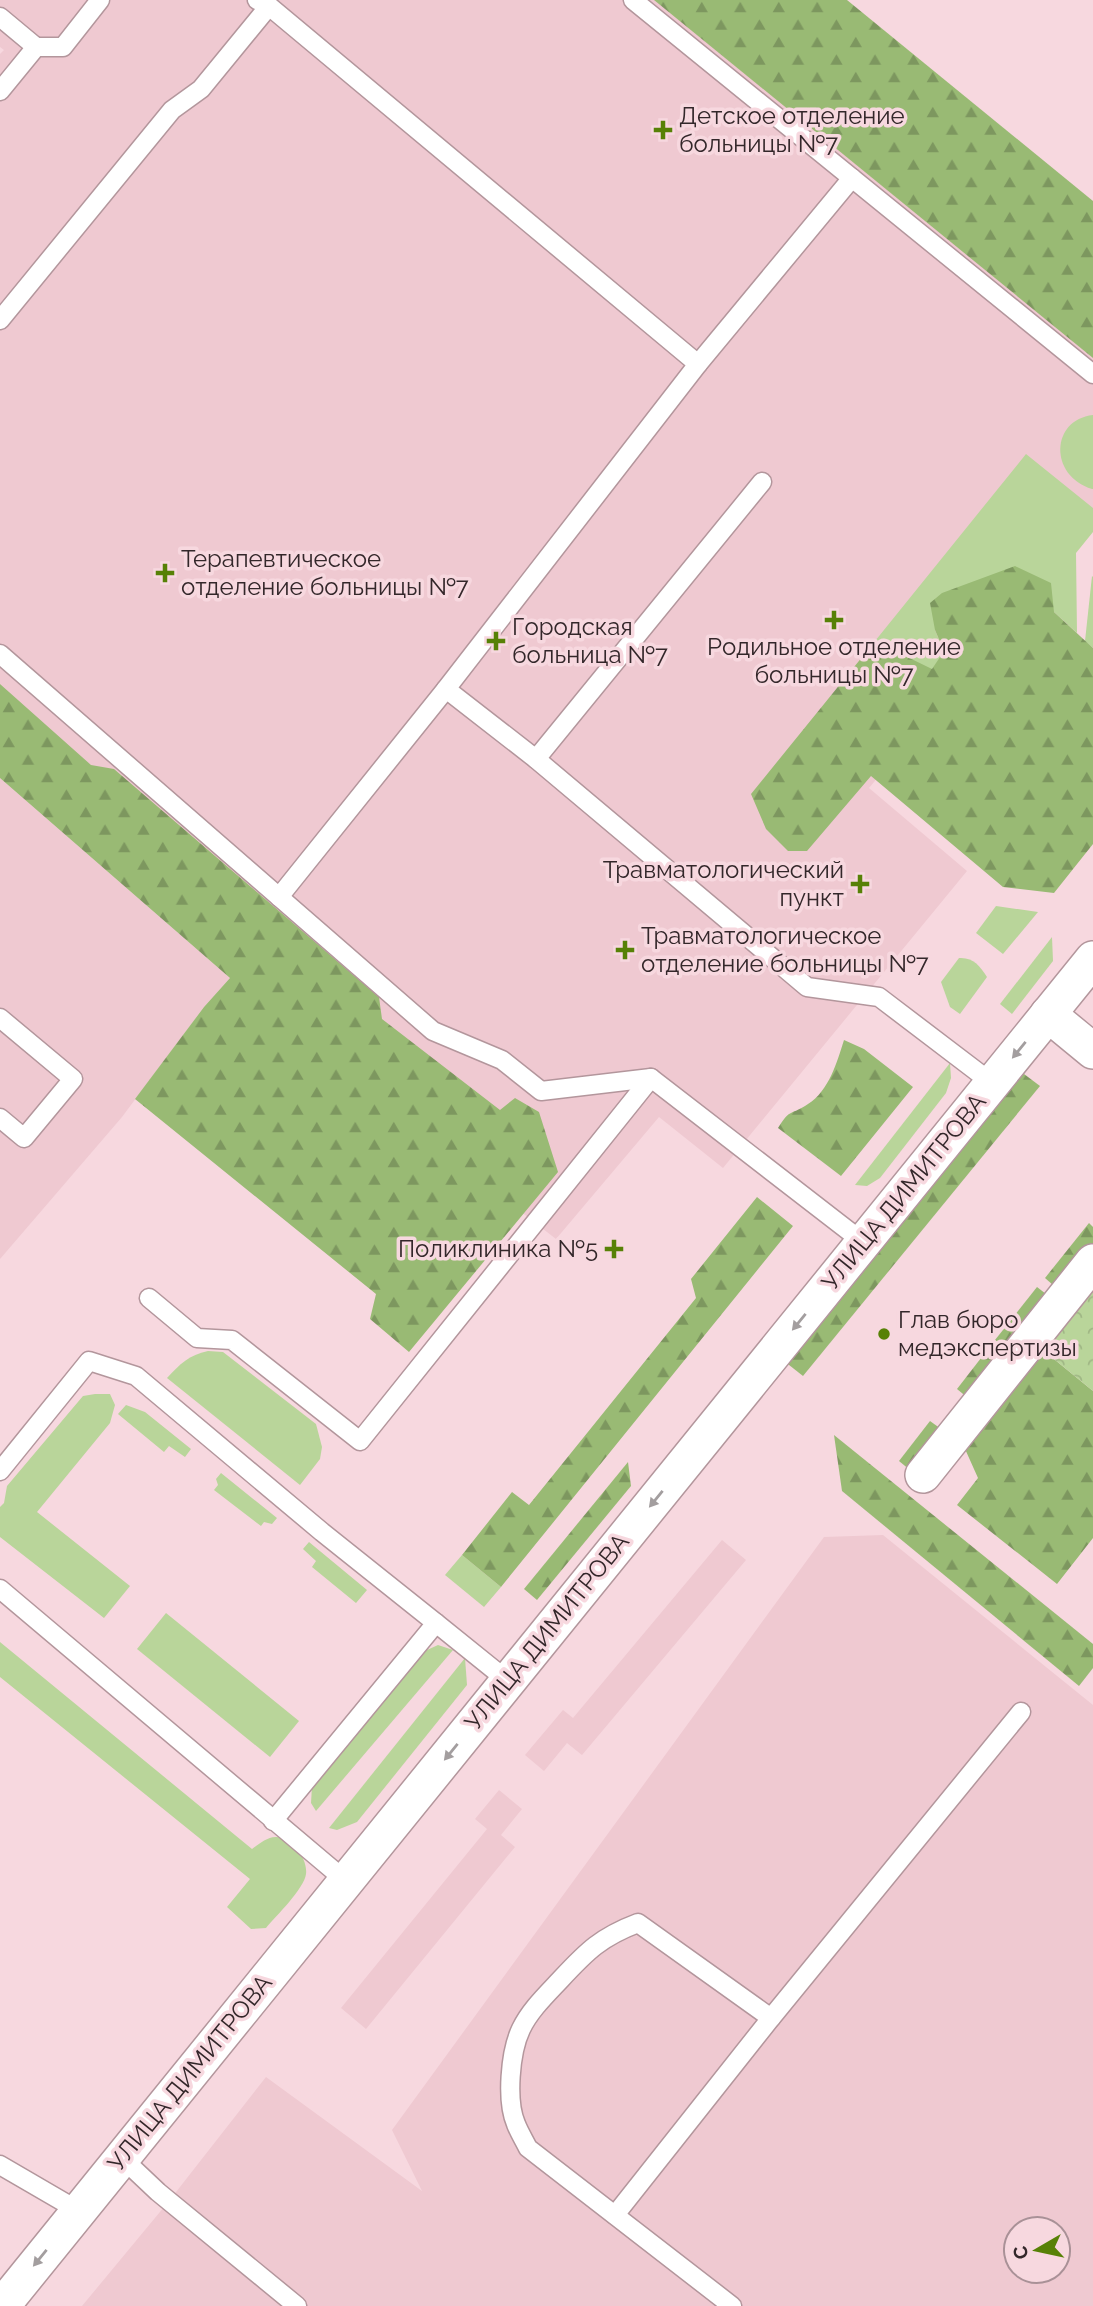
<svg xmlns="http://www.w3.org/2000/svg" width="1093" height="2306" font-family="Raleway,sans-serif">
  <defs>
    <pattern id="forest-firs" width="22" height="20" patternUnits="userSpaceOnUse" patternTransform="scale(1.75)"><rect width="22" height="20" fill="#99ba74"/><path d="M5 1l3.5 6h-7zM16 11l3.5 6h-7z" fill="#7d975f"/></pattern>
    <pattern id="park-crowns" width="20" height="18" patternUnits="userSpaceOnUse" patternTransform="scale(1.75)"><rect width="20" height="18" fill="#b9d59a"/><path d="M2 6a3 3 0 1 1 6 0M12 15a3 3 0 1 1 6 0" fill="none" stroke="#a0b785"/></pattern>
  </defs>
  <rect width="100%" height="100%" fill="#f7d8df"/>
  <g fill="#efc9d1" fill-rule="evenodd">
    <polygon points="0,0 750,0 1093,281 1093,520 869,788 967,871 723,1168 659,1117 556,1239 431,1142 0,762 0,54 4,50 0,47"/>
    <polygon points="0,778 230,978 204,1007 122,1117 0,1259"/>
    <path d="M883 1535 1093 1705V2306H82L169 2201 266 2077 422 2191 392 2130 824 1537ZM1016 2229H1058V2271H1016Z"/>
    <polygon points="722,1540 746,1560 582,1755 567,1743 544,1771 525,1755 563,1710 573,1718"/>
    <polygon points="499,1790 522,1809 501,1835 515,1847 366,2029 341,2008 487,1829 475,1819"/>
  </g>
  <g fill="#b9d59a">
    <path d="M1093 415V489H1092C1049 476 1050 420 1093 415Z"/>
    <polygon points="1026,454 1093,508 1093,532 1076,553 1077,633 1054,612 935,630 944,652 932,670 891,649 867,651"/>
    <polygon points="1092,576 1093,577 1093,648 1085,641"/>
    <polygon points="996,906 1038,912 1003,954 976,933"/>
    <polygon points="1052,937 1053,961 1012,1014 1000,1004"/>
    <path d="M959 958C973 957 980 966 987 977L960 1014 950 1007 941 982Z"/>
    <polygon points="950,1063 951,1078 946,1093 880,1178 867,1186 855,1185"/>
    <path d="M208 1351 223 1352 316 1424 322 1447 320 1459 300 1485 167 1378C180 1364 189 1355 208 1351Z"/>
    <polygon points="95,1394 110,1394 115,1405 110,1423 37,1512 130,1586 104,1618 0,1537 0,1507 4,1503 7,1486 83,1396"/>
    <polygon points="126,1405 145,1412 191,1449 185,1457 169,1446 164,1452 118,1414"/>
    <polygon points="221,1473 277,1518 272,1524 264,1522 261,1526 214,1490 218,1485 216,1479"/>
    <polygon points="309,1542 367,1590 356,1603 312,1567 316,1561 303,1549"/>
    <polygon points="462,1555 501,1587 484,1607 445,1575"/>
    <polygon points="166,1613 299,1721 270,1757 137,1649"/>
    <path d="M0 1642 252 1849C259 1844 268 1836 277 1837 292 1839 308 1858 306 1874 304 1889 276 1916 266 1928L251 1929 227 1907 250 1879 0 1677Z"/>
    <polygon points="438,1645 453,1650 316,1811 311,1803 312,1786 427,1650"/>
    <polygon points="465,1658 467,1685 357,1822 337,1830 329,1828"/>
  </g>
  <g fill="url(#forest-firs)">
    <polygon points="654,0 847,0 1093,201 1093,358"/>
    <polygon points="1015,566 1051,583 1054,612 1093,648 1093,844 1054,893 1003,887 871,776 807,851 788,851 766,829 751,794 867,651 891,649 932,669 944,651 935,630 930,603 942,593"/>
    <polygon points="0,684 91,765 114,769 379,997 382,1019 500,1110 515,1098 539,1112 558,1172 409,1352 370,1319 376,1294 135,1099 204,1007 230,978 0,778"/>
    <path d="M844 1040 864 1049 913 1087 841 1176 778 1128C791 1107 791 1116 808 1104 829 1091 837 1062 844 1040Z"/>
    <polygon points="1020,1071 1040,1086 803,1376 784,1361"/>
    <polygon points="757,1197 793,1226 501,1587 462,1555 512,1492 529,1505 696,1298 691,1279"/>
    <polygon points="1089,1223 1093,1227 1093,1255 1062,1293 1045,1278"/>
    <polygon points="1037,1287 1055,1301 1013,1354 995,1340"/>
    <polygon points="1038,1346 1093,1391 1093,1538 1057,1584 957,1505 978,1478 961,1440"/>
    <polygon points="988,1349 1005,1363 974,1403 957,1389"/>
    <polygon points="930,1421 948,1434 916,1475 899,1461"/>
    <polygon points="834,1435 1093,1644 1093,1668 1079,1686 842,1491"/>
    <polygon points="628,1462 631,1486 537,1600 524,1589"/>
  </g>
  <polygon fill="url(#park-crowns)" points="1093,1276 1093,1391 1038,1346"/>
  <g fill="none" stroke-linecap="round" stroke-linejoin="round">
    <g stroke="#b3969c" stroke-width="21">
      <g id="lane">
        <polyline points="257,0 269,6 698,364 446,689 279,897"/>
        <polyline points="633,0 1093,374"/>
        <polyline points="0,17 36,47"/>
        <polyline points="0,91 36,47 63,47 100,0"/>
        <polyline points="0,320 172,110 201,89 269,6"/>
        <polyline points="698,364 852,178"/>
        <polyline points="0,654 433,1031 502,1060 541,1091 651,1078 863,1242"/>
        <polyline points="446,689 536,759 762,482"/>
        <polyline points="536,759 807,987 879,997 992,1083"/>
        <polyline points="0,1018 73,1079 24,1138 0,1118"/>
        <polyline points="149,1298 197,1338 232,1340 360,1441 651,1078"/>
        <polyline points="0,1471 89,1361 136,1376 322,1532 436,1623 273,1821"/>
        <polyline points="0,1589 346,1881"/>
        <polyline points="436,1623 508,1681"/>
        <polyline points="122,2158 158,2192 297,2306"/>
        <polyline points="0,2165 79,2211"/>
        <polyline points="615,2215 771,2018"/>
        <path d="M732 2306 528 2148C524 2140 519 2132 516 2124 506 2101 510 2052 521 2029 530 2010 547 1994 561 1979 587 1951 601 1937 638 1923L771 2018 1021 1712"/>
      </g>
    </g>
    <g stroke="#b3969c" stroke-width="38">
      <g id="street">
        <polyline points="1048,1014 1093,1051"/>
        <polyline points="923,1475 1093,1262"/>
        <polyline points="2,2306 1093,959"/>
      </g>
    </g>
    <use href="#lane" stroke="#fff" stroke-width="18"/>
    <use href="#street" stroke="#fff" stroke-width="35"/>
  </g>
  <defs><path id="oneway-solid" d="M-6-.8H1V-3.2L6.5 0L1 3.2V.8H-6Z" transform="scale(1.75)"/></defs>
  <g fill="#a39e9f">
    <use href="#oneway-solid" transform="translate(1019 1050) rotate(129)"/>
    <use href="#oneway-solid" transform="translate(799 1322) rotate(129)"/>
    <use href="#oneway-solid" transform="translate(656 1499) rotate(129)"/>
    <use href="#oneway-solid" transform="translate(451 1752) rotate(129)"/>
    <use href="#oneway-solid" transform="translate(40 2258) rotate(129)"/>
  </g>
  <g fill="#578106" stroke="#f7d8df" stroke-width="2.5">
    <path d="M659.5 119.5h7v7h7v7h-7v7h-7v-7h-7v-7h7z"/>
    <path d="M161.5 562.5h7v7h7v7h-7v7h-7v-7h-7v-7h7z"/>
    <path d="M830.5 609.5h7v7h7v7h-7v7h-7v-7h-7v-7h7z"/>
    <path d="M492.5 630.5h7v7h7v7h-7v7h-7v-7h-7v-7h7z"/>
    <path d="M856.5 873.5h7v7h7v7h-7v7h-7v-7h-7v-7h7z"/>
    <path d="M621.5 939.5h7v7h7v7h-7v7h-7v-7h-7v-7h7z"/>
    <path d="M610.5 1238.5h7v7h7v7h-7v7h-7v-7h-7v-7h7z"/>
    <circle cx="884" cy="1334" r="7"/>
  </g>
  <g text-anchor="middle" stroke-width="7" stroke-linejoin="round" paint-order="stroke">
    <g font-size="24" fill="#33272a" stroke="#f7d8df" text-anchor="start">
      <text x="679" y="124">Детское отделение<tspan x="679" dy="28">больницы №7</tspan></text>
      <text x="181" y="567">Терапевтическое<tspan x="181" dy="28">отделение больницы №7</tspan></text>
      <text x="512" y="635">Городская<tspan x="512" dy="28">больница №7</tspan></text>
      <text x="834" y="655" text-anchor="middle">Родильное отделение<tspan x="834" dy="28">больницы №7</tspan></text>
      <text x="844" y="878" text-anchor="end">Травматологический<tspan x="844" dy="28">пункт</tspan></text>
      <text x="641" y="944">Травматологическое<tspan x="641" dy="28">отделение больницы №7</tspan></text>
      <text x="598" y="1257" text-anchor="end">Поликлиника №5</text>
      <text x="898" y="1328">Глав бюро<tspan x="898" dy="28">медэкспертизы</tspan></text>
    </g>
    <g font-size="24" fill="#33272a" stroke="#f7d8df">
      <text transform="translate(904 1192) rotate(-51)" y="8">УЛИЦА ДИМИТРОВА</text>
      <text transform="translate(547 1632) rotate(-51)" y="8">УЛИЦА ДИМИТРОВА</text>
      <text transform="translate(190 2073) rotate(-51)" y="8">УЛИЦА ДИМИТРОВА</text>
    </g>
  </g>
  <g transform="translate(1037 2250) rotate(261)"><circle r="33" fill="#f7d8df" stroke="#a99197" stroke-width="2"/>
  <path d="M0-5L12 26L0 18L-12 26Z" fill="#578106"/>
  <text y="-10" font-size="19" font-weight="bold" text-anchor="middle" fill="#33272a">С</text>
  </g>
</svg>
